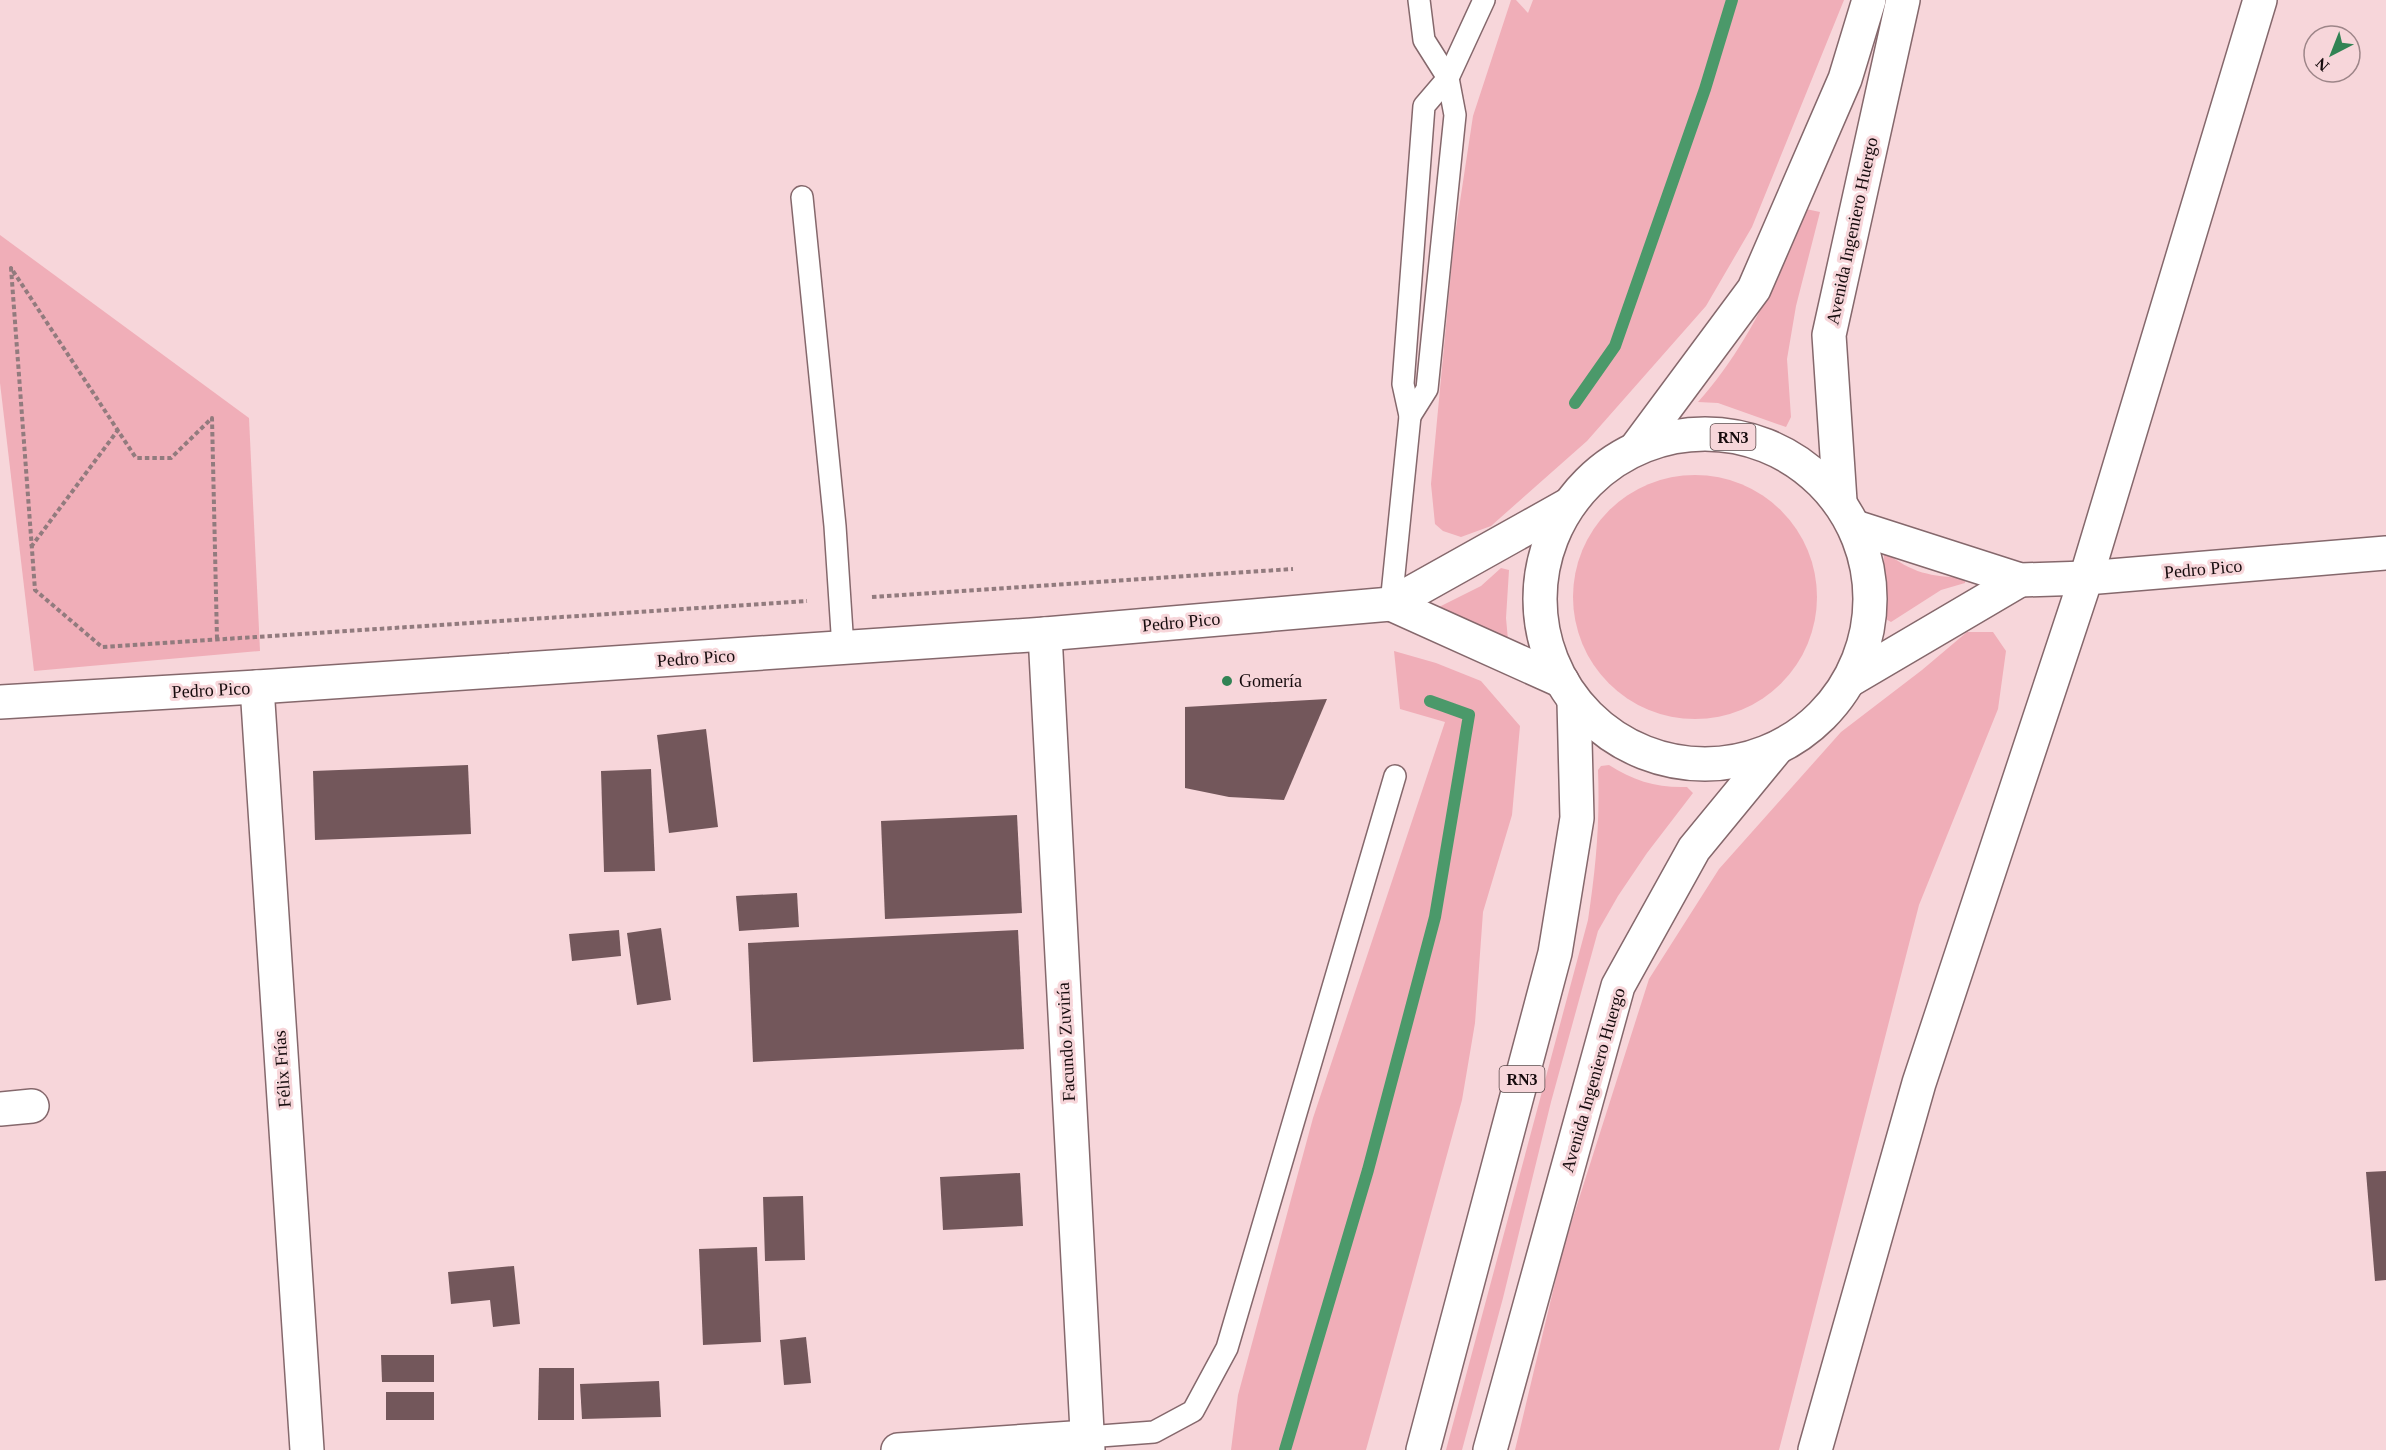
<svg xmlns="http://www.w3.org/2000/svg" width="2386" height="1450" font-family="'Times New Roman',serif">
  <rect width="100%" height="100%" fill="#f7d6da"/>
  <g fill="#f0aeb8">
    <polygon points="1511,0 1516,0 1528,13 1533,0 1844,0 1752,227 1706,306 1587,441 1491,526 1461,537 1443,531 1435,524 1431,484 1454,241 1473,116"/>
    <path d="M1806 209 1820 212 1796 306 1787 359 1791 417 1786 427 1718 403 1698 402C1749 345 1777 279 1806 209Z"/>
    <polygon points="0,235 249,418 260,651 34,671 0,383"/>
    <circle cx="1695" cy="597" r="122"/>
    <path d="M1884 551C1913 574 1930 576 1965 578V583L1941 590 1891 622 1884 618Z"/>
    <polygon points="1501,568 1509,570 1506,618 1508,640 1429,612 1481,586"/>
    <polygon points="1967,632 1993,632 2006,651 1998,709 1919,905 1779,1450 1515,1450 1563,1249 1649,979 1719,869 1841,732 1922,670"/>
    <polygon points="1394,651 1436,663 1481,681 1520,726 1512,815 1483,912 1475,1023 1462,1100 1366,1450 1231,1450 1238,1395 1313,1118 1445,722 1400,709"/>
    <path d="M1609 765C1634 781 1657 788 1687 787L1693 793 1647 853 1618 896 1598 931 1551 1102 1503 1298 1462 1450H1446L1588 920C1596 867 1600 823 1598 770L1601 766Z"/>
  </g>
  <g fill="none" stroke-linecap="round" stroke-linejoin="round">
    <g stroke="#4b996a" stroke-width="12">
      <polyline points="1575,403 1615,346 1705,89 1732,0"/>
      <polyline points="1285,1450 1368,1170 1435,917 1469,715 1430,701"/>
    </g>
  </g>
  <g fill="#73575b">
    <polygon points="1327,699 1284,800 1229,797 1185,788 1185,707"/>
    <polygon points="706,729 718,827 669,833 657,735"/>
    <polygon points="468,765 471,834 315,840 313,771"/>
    <polygon points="651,769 655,871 604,872 601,771"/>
    <polygon points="1017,815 1022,913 885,919 881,821"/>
    <polygon points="797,893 799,927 739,931 736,896"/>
    <polygon points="661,928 671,1000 637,1005 627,933"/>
    <polygon points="619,930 621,956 572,961 569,934"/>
    <polygon points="1018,930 1024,1049 753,1062 748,943"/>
    <polygon points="2386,1171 2386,1280 2375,1281 2366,1172"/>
    <polygon points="1020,1173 1023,1226 943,1230 940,1177"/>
    <polygon points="803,1196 805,1260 765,1261 763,1197"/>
    <polygon points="757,1247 761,1342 703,1345 699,1249"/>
    <polygon points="514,1266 520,1324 493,1327 490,1300 451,1304 448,1272"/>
    <polygon points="806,1337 811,1383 784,1385 780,1340"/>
    <polygon points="381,1355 434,1355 434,1382 382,1382"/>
    <polygon points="539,1368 574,1368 574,1420 538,1420"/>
    <polygon points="659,1381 661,1417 582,1419 580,1384"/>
    <rect x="386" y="1392" width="48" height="28"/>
  </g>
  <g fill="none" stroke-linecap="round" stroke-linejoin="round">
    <g stroke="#85686c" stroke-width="24">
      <g id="lane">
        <polyline points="802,197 835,526 843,648"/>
        <polyline points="1410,416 1427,389 1455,115 1448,78 1424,40 1419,0"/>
        <polyline points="1391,604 1410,416 1403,384 1424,106 1448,78 1484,0"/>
        <polyline points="1087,1437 1154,1432 1193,1411 1227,1348 1395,776"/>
      </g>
    </g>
    <g stroke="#85686c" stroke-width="36">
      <g id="street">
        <polyline points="1855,527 2020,580 2086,578 2386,553"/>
        <polyline points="1045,634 1088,1450"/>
        <polyline points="1850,680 2020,580"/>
        <polyline points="257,687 307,1450"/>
        <polyline points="0,1109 32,1106"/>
        <polyline points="898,1450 1087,1437"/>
        <polyline points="1815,1450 1919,1083 2086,578 2260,0"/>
      </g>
    </g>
    <g stroke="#85686c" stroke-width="36">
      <g id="secondary">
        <polyline points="1391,604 1562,681"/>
        <polyline points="0,702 257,687 1045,634 1391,604 1568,505"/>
      </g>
    </g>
    <g stroke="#85686c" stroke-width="36">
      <g id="highway">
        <circle cx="1705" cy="599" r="165"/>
        <polyline points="1636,448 1754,289 1845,79 1869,0"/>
        <polyline points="1840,501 1829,335 1903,0"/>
        <polyline points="1423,1450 1555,953 1577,818 1574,702"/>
        <polyline points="1490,1450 1618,986 1694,849 1777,748"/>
      </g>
    </g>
    <g stroke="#927b7e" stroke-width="4" stroke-dasharray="4.5 3" stroke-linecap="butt">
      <polyline points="31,547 118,430"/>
      <polyline points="872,597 1293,569"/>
      <polyline points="217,639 212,418 171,458 136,458 11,268 35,590 102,647 807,601"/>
    </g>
    <use href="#lane" stroke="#fff" stroke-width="21"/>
    <use href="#street" stroke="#fff" stroke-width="33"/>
    <use href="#secondary" stroke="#fff" stroke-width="33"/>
    <use href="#highway" stroke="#fff" stroke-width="33"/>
  </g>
  <circle fill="#318354" stroke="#f7d6da" stroke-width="2" cx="1227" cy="681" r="6"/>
  <g text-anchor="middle" stroke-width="6" stroke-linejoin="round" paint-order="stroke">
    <g fill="#f7d6da" stroke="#5a484a" stroke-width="1.5">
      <rect x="1710.5" y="424" width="45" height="26" rx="4.5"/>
      <rect x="1499.5" y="1066" width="45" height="26" rx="4.5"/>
    </g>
    <g font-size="16" font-weight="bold" fill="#160b0d">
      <text x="1733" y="443">RN3</text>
      <text x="1522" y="1085">RN3</text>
    </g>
    <g font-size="18" fill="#160b0d" stroke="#f7d6da">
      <text transform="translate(1852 231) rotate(-78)" y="6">Avenida Ingeniero Huergo</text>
      <text transform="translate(2203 569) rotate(-5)" y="6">Pedro Pico</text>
      <text transform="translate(1181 622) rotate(-5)" y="6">Pedro Pico</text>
      <text transform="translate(696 658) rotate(-4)" y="6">Pedro Pico</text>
      <text transform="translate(211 690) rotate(-3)" y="6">Pedro Pico</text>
      <text transform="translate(1066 1042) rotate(-93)" y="6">Facundo Zuviría</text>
      <text transform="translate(282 1069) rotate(-94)" y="6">Félix Frías</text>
      <text transform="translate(1593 1080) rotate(-74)" y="6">Avenida Ingeniero Huergo</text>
    </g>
    <g font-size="18" fill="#160b0d" stroke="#f7d6da" text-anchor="start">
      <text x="1239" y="687">Gomería</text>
    </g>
  </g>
  <g transform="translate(2332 54) rotate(222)"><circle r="28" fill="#f7d6da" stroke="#9d8588" stroke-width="1.5"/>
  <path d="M0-4.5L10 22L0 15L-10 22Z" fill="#318354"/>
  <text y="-9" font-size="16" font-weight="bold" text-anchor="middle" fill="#160b0d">N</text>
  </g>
</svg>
